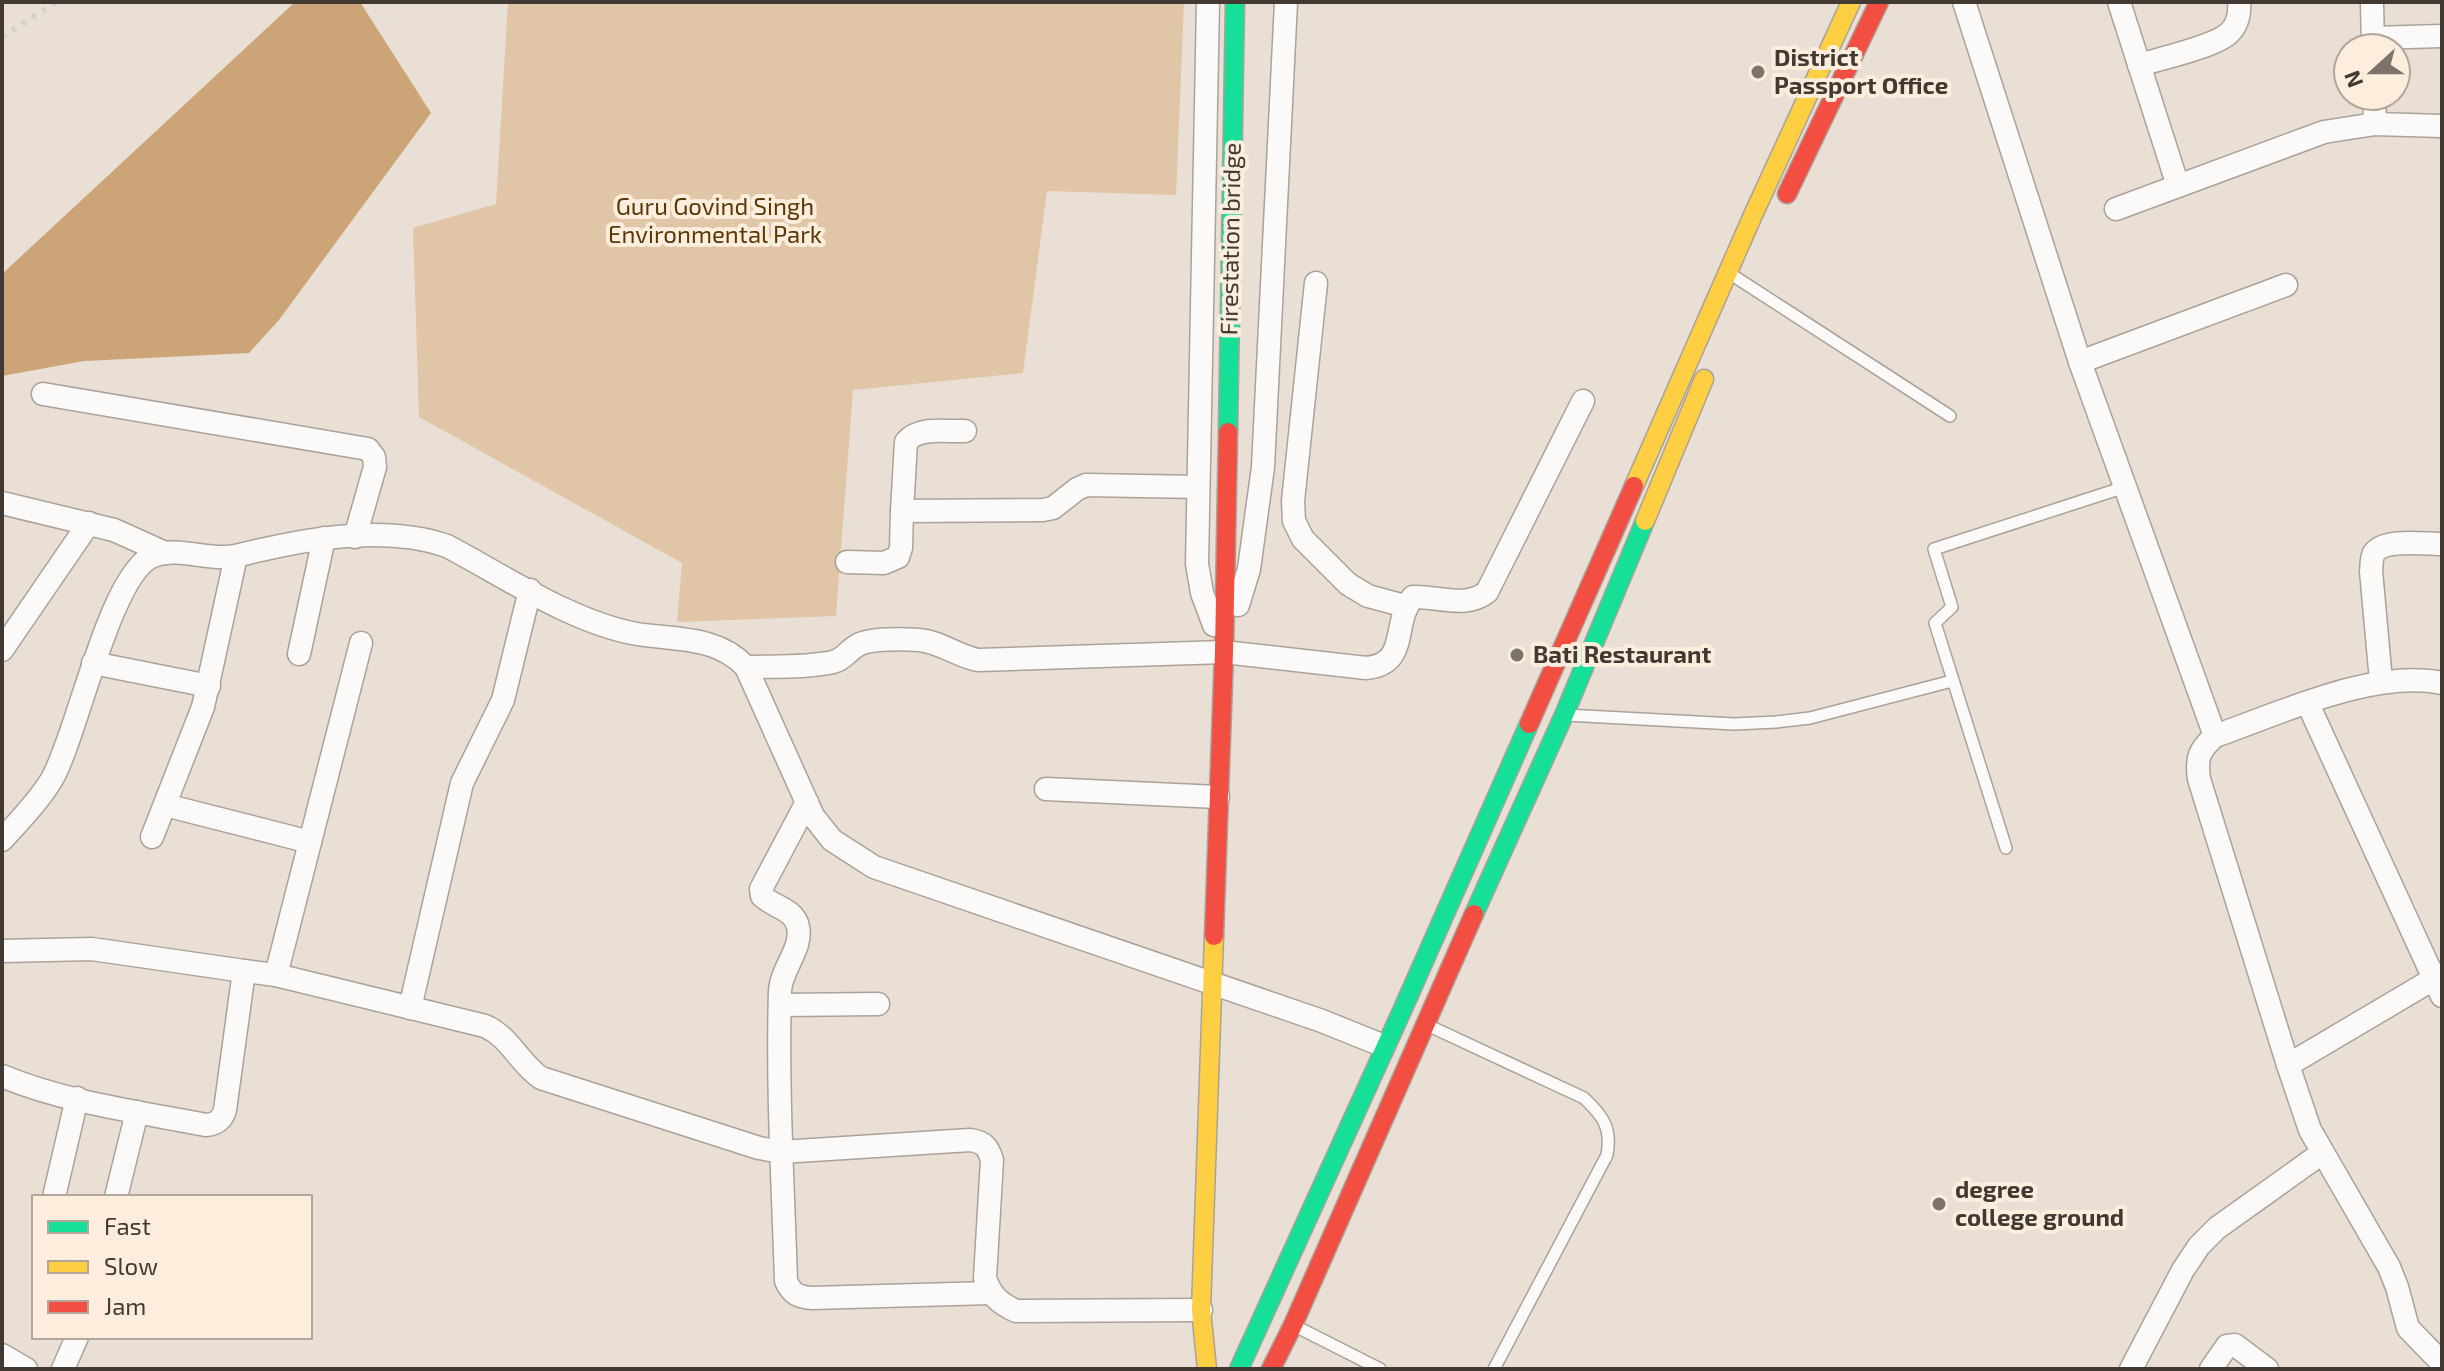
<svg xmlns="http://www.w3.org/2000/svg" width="2444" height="1371" font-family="'Exo 2',sans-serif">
  <rect width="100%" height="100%" fill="#e9dfd4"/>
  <polygon fill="#e0c5a7" points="508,2 1184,2 1176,195 1047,191 1023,373 853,390 836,616 677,622 682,563 419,417 413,228 496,204"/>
  <polygon fill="#cba478" points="295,2 360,2 431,113 279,320 249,353 84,361 2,376 2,274"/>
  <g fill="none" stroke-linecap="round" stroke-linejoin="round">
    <g stroke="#aaa29a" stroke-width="14">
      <g id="lane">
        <polyline points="1729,273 1950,416"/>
        <polyline points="1566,715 1734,724 1776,722 1810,718 1952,681"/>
        <polyline points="2006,848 1935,623 1952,607 1934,549 2125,487"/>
        <path d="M1425 1024 1584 1098C1603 1116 1612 1128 1607 1155L1494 1369"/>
        <polyline points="1297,1327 1380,1369"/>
      </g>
    </g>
    <g stroke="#aaa29a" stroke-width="25">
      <g id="street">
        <polyline points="1208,2 1197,564 1202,593 1214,625"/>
        <polyline points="1964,2 2080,362 2215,736"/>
        <polyline points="2119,2 2178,186"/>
        <polyline points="2372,2 2373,48"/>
        <polyline points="2373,38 2442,36"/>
        <path d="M2139 65C2159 59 2218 46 2230 32 2238 24 2240 12 2239 2"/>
        <polyline points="2374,96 2375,124"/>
        <polyline points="2116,209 2324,132 2375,124 2442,126"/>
        <polyline points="1316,283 1293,501 1294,521 1303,539 1348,584 1368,596 1405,606"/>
        <polyline points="2080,362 2286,285"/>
        <polyline points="43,394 368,449 374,457 375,467 355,537"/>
        <polyline points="2,503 114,530 165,553"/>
        <path d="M902 511 906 442C919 426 947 432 965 431"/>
        <polyline points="847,562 884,563 898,557 901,548 902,511 1043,510 1053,508 1077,489 1086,485 1198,487"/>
        <polyline points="1238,605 1249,569 1263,467 1286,2"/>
        <polyline points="2,650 89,523"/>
        <polyline points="299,654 324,538"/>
        <polyline points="93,663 209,686"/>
        <path d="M746 667C774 666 805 668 833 662 845 659 848 650 858 645 870 638 905 639 919 640 941 642 957 656 978 660L1224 652 1366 668C1410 664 1391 624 1413 597 1438 596 1466 609 1487 592L1583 401"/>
        <path d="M2381 681 2371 571C2372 565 2371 558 2374 553 2384 538 2425 544 2442 544"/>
        <path d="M2442 683C2373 669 2281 713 2215 736 2199 750 2196 758 2199 779L2288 1065 2310 1130 2389 1267 2397 1287 2408 1328 2442 1363"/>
        <polyline points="2308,704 2442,996"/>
        <polyline points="1046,789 1218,797"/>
        <path d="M807 802 761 889 762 896C773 907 795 909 798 927 803 948 781 969 780 991 777 1087 783 1185 786 1281 792 1294 798 1297 812 1298L990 1293"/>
        <polyline points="165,805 310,842"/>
        <polyline points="152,837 203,707 236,556"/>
        <path d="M2 840C19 821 39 801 52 779 77 736 110 573 153 556 175 547 202 558 225 557 237 557 249 552 261 550 318 537 390 526 447 546 504 576 573 623 637 634 676 640 717 636 746 667L813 816 832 840 874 867 1322 1021 1384 1046"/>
        <polyline points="2,951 92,949 244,971"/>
        <polyline points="276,975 361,643"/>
        <polyline points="781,1005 878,1004"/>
        <polyline points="410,1008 462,783 503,700 530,590"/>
        <polyline points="2288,1065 2442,974"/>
        <path d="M2 1076C64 1102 139 1112 206 1125 217 1124 222 1120 225 1110L244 971 276 975 485 1026C510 1037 519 1063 541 1078L759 1148 781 1152 970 1140C984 1142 988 1147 992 1160L985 1278C991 1296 999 1303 1016 1311L1201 1310"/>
        <polyline points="54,1197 77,1098"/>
        <polyline points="116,1197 137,1112"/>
        <polyline points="2,1355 26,1369"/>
        <polyline points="63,1369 77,1337"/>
        <polyline points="2131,1369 2183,1270 2199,1246 2217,1228 2322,1153"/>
        <polyline points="2211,1369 2227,1346 2235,1345 2267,1369"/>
      </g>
    </g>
    <g stroke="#aaa29a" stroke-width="21">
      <g id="fast">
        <polyline points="1228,432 1235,2"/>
        <polyline points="1474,914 1564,715 1645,521"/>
        <polyline points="1239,1369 1401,1013 1529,724"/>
      </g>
    </g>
    <g stroke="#aaa29a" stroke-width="21">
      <g id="slow">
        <polyline points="1634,486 1753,215 1851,2"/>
        <polyline points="1645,521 1704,379"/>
        <polyline points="1207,1369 1201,1310 1214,936"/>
      </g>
    </g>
    <g stroke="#aaa29a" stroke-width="21">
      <g id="jam">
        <polyline points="1787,194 1879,2"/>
        <polyline points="1529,724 1634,486"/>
        <polyline points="1214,936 1224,652 1228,432"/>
        <polyline points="1271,1369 1293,1325 1474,914"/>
      </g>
    </g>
    <use href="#lane" stroke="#fcfaf9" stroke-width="11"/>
    <use href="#street" stroke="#fcfaf9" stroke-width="22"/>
    <use href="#fast" stroke="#16e098" stroke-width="18"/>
    <use href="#slow" stroke="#ffcf43" stroke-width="18"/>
    <use href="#jam" stroke="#f24e42" stroke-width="18"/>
    <polyline stroke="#d5d1cf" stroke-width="6" stroke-dasharray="4 8" stroke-linecap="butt" points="2,37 56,2"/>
  </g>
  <g fill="#7c746b" stroke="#fdeddd" stroke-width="3">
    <circle cx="1758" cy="72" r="8"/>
    <circle cx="1517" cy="655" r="8"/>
    <circle cx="1939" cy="1204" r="8"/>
  </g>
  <g text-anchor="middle" stroke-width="8" stroke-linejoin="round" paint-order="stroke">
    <g font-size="24" font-weight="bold" fill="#423a32" stroke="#fdeddd" text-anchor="start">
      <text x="1774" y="66">District<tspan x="1774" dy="28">Passport Office</tspan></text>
      <text x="1533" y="663">Bati Restaurant</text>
      <text x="1955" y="1198">degree<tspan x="1955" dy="28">college ground</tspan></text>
    </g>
    <g font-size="24" fill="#5b3806" stroke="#fdeddd">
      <text x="715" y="215">Guru Govind Singh<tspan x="715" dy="28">Environmental Park</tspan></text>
    </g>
    <g font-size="24" fill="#423a32" stroke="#fdeddd">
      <text transform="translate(1231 239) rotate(-89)" y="8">Firestation bridge</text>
    </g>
  </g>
  <rect width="2444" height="1371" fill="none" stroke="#423a32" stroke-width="8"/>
  <rect x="32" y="1195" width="280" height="144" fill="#fdeddd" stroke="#b2a599" stroke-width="2"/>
  <rect x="48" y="1221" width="40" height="12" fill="#16e098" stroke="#b2a599" stroke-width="2"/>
  <text x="104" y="1235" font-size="24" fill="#423a32">Fast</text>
  <rect x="48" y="1261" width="40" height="12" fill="#ffcf43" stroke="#b2a599" stroke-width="2"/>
  <text x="104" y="1275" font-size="24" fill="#423a32">Slow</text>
  <rect x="48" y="1301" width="40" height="12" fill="#f24e42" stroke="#b2a599" stroke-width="2"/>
  <text x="104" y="1315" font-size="24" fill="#423a32">Jam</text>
  <g transform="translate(2372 72) rotate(249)"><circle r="38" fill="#fdeddd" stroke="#b2a599" stroke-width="2"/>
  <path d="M0-6L14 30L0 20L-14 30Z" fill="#7c746b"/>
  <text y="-12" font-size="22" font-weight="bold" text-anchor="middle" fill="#423a32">N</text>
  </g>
</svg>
